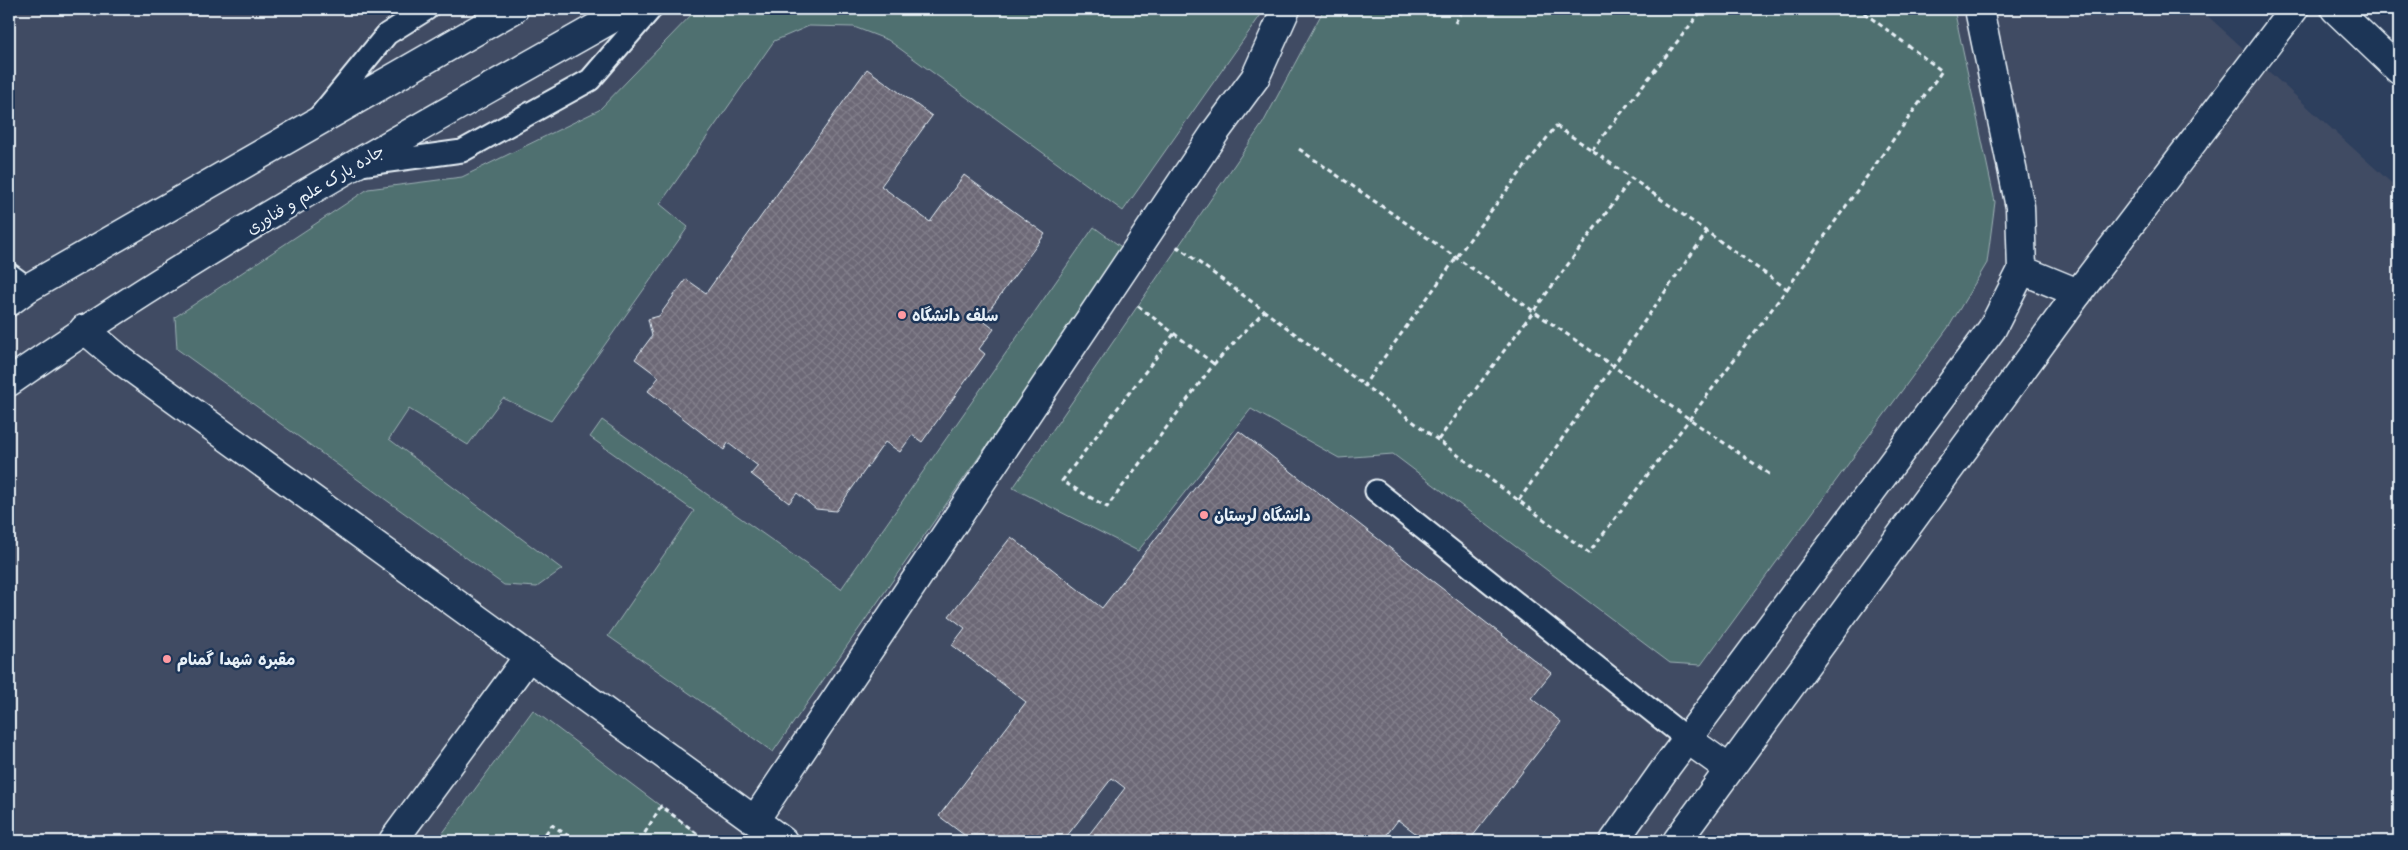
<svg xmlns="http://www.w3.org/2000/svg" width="2408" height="850" font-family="Mali,'Playpen Sans Arabic',sans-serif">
  <defs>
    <pattern id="building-cross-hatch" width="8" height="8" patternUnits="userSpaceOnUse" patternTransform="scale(1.25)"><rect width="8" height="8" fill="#6c6876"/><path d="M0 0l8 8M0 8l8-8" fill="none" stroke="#817e8a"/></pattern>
  </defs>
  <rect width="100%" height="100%" fill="#2d3f5d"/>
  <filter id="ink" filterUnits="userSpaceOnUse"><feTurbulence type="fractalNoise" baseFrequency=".02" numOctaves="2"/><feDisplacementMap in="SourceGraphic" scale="10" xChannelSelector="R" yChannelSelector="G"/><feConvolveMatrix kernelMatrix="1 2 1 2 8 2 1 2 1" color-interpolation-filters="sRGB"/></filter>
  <g filter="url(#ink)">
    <polygon fill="#404b64" points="9,9 2200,9 2399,190 2399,841 9,841"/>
    <g fill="#4f7070" stroke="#9cb0b4">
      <polygon points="697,9 1265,9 1123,211 888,40 854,27 809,26 774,41 660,204 688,227 551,421 503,398 468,445 409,409 389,439 562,569 537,587 504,585 177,349 175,317 368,189 462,177 599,110"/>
      <polygon points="1324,9 1954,9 1995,202 1987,263 1950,325 1701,665 1670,663 1393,454 1339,458 1251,409 1138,551 1013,488 1263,123"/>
      <polygon points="1094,227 1124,249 773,752 608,636 694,511 590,437 602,420 841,589"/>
      <polygon points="533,710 707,841 437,841"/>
    </g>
    <g fill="url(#building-cross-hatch)" stroke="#e8f1f8">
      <polygon points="867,69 932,116 881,186 930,222 964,175 1045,234 982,320 994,329 979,349 985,354 922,442 912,435 900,452 885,442 836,511 816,509 797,493 789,503 751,474 758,466 728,443 724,450 648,391 659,377 635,359 652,336 648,319 659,316 686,279 706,293"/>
      <polygon points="1239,431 1551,673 1531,698 1561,722 1469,841 1426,841 1398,820 1382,841 1084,841 1125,788 1112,778 1063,841 972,841 939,816 1026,702 952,645 965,628 949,616 1011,537 1102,608"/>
    </g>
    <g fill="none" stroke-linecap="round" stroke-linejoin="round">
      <g stroke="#e8f1f8" stroke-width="25">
        <g id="lane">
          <polyline points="319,117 387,34 427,9"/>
          <polyline points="360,165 462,151 590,80 651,9"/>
          <polyline points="9,274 28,288"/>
          <polyline points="1376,491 1687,739"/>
        </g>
      </g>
      <g stroke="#e8f1f8" stroke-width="31">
        <g id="street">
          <polyline points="2022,270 2078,293"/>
          <polyline points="84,329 122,361 783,841"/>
          <polyline points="1687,739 1729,769"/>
          <polyline points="755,820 1216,131 1255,78 1286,9"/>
          <polyline points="393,841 528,657"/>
          <polyline points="1614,841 1667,766 1992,329 2022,270 2020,207 1979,9"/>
          <polyline points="1677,841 2078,293 2294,9"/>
        </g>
      </g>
      <g stroke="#e8f1f8" stroke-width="31">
        <g id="secondary">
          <polyline points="2335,9 2399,70"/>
          <polyline points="9,302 28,288 514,9"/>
          <path d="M9 382C206 244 419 128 629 9"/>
        </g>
      </g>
      <g stroke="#e8f1f8" stroke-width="3" stroke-dasharray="5 4" stroke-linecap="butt">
        <polyline points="1455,23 1463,9"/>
        <polygon points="1556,126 1592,150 1787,289 1589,553 1364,385 1478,228"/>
        <polyline points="1299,149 1772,476"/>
        <polyline points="1592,150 1703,9"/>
        <polyline points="1177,249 1178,247 1364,385"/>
        <polyline points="1787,289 1942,71 1859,9"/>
        <polyline points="1138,306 1214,364"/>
        <polyline points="1174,334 1062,481 1107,507 1214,364 1264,311"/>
        <polyline points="1438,440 1632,178"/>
        <polyline points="1519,500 1707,232"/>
        <polyline points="540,841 552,825 576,841"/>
        <polyline points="640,841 661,806 707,841"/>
      </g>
      <use href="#lane" stroke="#1d3557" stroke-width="21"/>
      <use href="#street" stroke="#1d3557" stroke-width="28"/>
      <use href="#secondary" stroke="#1d3557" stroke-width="28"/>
    </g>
  </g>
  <g fill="#ff9aa2" stroke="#1d3557" stroke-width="2">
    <circle cx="902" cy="315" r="5"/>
    <circle cx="1204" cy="515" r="5"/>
    <circle cx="167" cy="659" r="5"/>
  </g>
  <g text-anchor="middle" stroke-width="5" stroke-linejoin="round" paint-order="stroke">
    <g font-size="16" fill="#e8f1f8" stroke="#1d3557">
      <text transform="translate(315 189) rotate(-31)" y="6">جاده پارک علم و فناوری</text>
    </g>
    <g font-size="16" font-weight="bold" fill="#e8f1f8" stroke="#1d3557" text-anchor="start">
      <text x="912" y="321">سلف دانشگاه</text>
      <text x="1214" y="521">دانشگاه لرستان</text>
      <text x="177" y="665">مقبره شهدا گمنام</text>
    </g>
  </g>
  <rect width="2408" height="850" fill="none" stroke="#1d3557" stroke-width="30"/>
  <rect x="15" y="15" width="2378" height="820" fill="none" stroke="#e8f1f8" stroke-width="2" filter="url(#ink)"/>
</svg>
